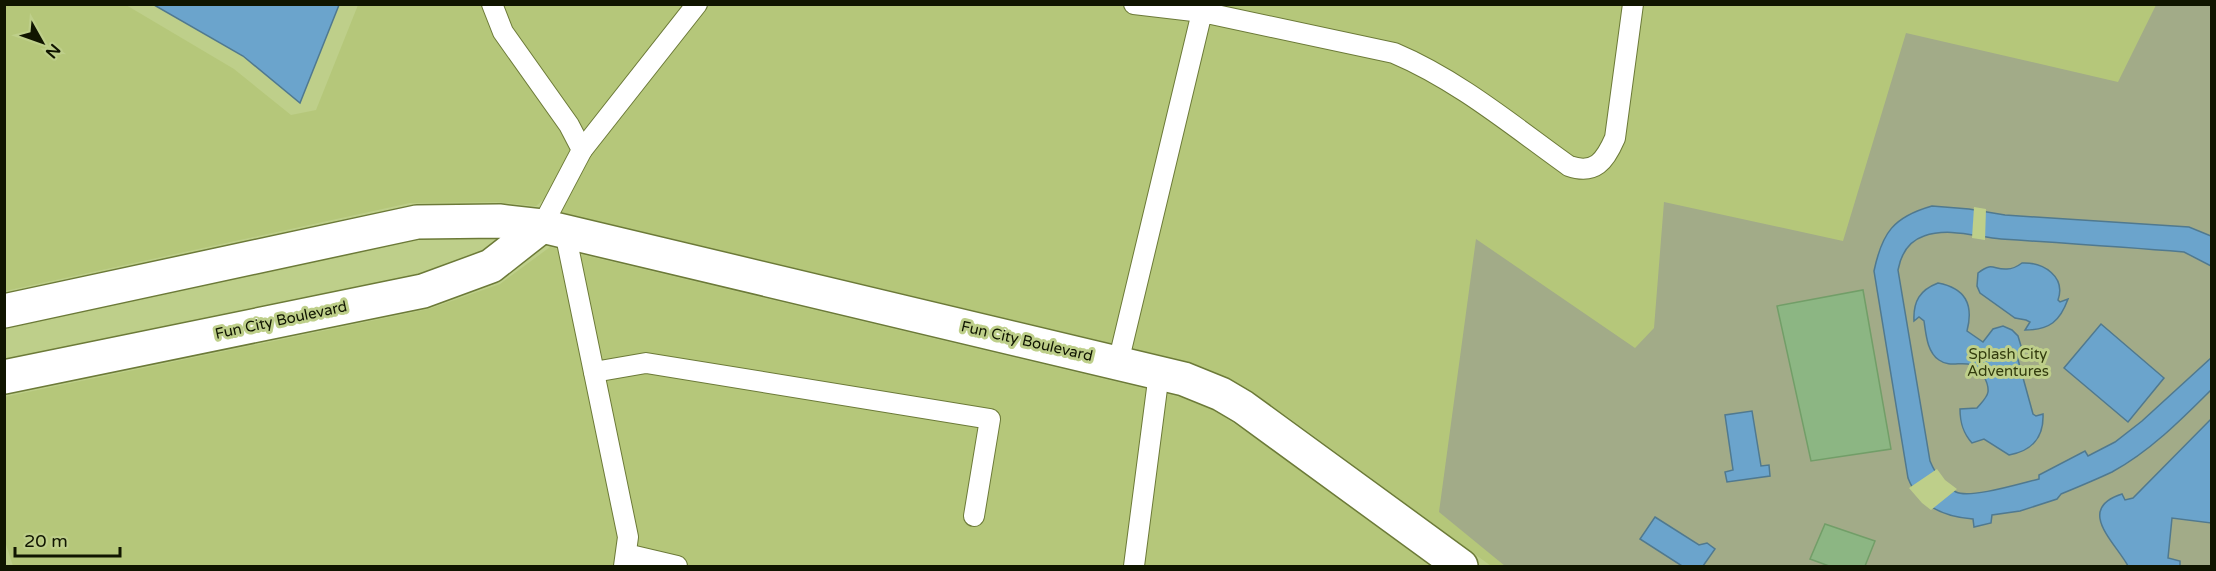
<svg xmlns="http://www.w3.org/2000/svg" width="2216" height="571" font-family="'Varela Round',sans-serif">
  <rect width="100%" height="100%" fill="#becf8a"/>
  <g fill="#b5c77a">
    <polygon points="4,5 126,5 234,69 291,115 316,110 358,5 2211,5 2211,566 1491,566 1288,417 1229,379 1189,362 568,214 562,212 561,210 550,209 543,200 536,206 496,202 410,203 5,291"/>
    <polygon points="550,247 1180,397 1214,410 1269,447 1432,566 13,566 4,538 4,397 429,309 500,284"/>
  </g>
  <polygon fill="#a2ab88" points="2156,5 2211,5 2211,566 1505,566 1439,512 1476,239 1635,348 1654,328 1664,202 1843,241 1906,33 2118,82"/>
  <g fill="#6ba4cc" stroke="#50798f" stroke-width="1.5">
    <polygon points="154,5 339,5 300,103 243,56"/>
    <path d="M1932 206 1969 209 2005 215 2189 227 2211 236V266L2184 252C2123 247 2062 243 2001 239 1977 237 1949 227 1924 236 1909 241 1901 254 1898 270L1930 461C1935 473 1944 486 1956 492 1970 499 2022 483 2039 479V475L2085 451 2088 456 2115 442 2142 421 2211 358V390C2181 420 2149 452 2112 472 2095 480 2078 487 2061 494L2057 499 2020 511 1992 515 1991 523 1974 527 1973 519C1946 517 1919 507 1908 478L1874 271C1882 233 1893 217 1932 206Z"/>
    <path d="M2022 263C2044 262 2066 277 2058 300L2060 302 2068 299C2060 321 2050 330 2025 330L2030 322 2026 320 2015 318 1980 293 1977 286 1978 273C1993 261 1993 270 2007 269 2013 269 2018 266 2022 263Z"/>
    <path d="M1938 283C1965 288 1974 304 1967 331L1983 342 1993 329 2003 326 2012 330 2018 336 2021 346 2017 356 2033 414 2036 416 2043 414C2044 437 2032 451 2009 455L1984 439 1972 443C1963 433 1960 423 1960 409L1977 408C1981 403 1987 398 1988 392 1989 383 1981 368 1972 365 1961 361 1950 368 1939 360 1927 352 1926 334 1924 321L1919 317 1914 321C1913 301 1920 290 1938 283Z"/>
    <polygon points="2101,324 2164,378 2128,422 2064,368"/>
    <polygon points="1752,411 1761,466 1769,465 1770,476 1727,482 1725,472 1733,470 1725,415"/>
    <path d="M2211 419V523L2172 518 2168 558 2180 561V566H2128C2115 542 2075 509 2122 494L2125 500 2133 498Z"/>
    <polygon points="1655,517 1699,545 1707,543 1715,549 1703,566 1682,566 1640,539"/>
  </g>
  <g fill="#becf8a">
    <polygon points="1974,207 1986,209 1985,240 1972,238"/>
    <polygon points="1937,469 1945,480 1957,489 1931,510 1922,503 1909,488"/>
  </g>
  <g fill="#8cb683" stroke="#729e68" stroke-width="1.5">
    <polygon points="1863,290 1891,449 1811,461 1777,306"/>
    <polygon points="1825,524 1875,541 1865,566 1829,566 1810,559"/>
  </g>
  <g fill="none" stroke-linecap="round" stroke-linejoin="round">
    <g stroke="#6c7a38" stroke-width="22">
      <g id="lane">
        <polyline points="492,4 503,32 569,125 582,150 542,226"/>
        <polyline points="1134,4 1202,12"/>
        <polyline points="582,150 697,4"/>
        <polyline points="565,232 628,537 624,566"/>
        <path d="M1118 363 1202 12 1394 53C1458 80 1513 126 1569 166 1595 175 1605 161 1615 138L1633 4"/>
        <polyline points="594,372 646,363 990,419 974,516"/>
        <polyline points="626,554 677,566"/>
        <polyline points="1134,566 1159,373"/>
      </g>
    </g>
    <g stroke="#6c7a38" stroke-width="36">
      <g id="street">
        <polyline points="4,311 417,222 499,221 542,226 1184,379 1221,394 1243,407 1461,566"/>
        <polyline points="4,377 423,291 491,266 542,226"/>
      </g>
    </g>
    <use href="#lane" stroke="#fff" stroke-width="20"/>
    <use href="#street" stroke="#fff" stroke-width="33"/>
  </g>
  <g text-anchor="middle" stroke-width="6" stroke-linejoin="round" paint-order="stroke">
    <g font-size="15" fill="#101500" stroke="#becf8a">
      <text transform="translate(281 320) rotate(-12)" y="5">Fun City Boulevard</text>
      <text transform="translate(1027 341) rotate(13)" y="5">Fun City Boulevard</text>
    </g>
    <g font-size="15" fill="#333c0e" stroke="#becf8a">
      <text x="2008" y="359">Splash City<tspan x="2008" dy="17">Adventures</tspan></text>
    </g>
  </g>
  <rect width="2216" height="571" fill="none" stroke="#101500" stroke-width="12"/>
  <g transform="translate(42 42) rotate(130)" stroke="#becf8a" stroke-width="4.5" paint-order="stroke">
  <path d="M0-4.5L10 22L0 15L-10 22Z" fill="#101500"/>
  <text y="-9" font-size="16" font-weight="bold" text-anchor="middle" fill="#101500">N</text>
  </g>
  <path d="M15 547v9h105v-9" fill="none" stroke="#101500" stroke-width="3"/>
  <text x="24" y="547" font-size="18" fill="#101500" stroke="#becf8a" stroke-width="4.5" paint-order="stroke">20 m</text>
</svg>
